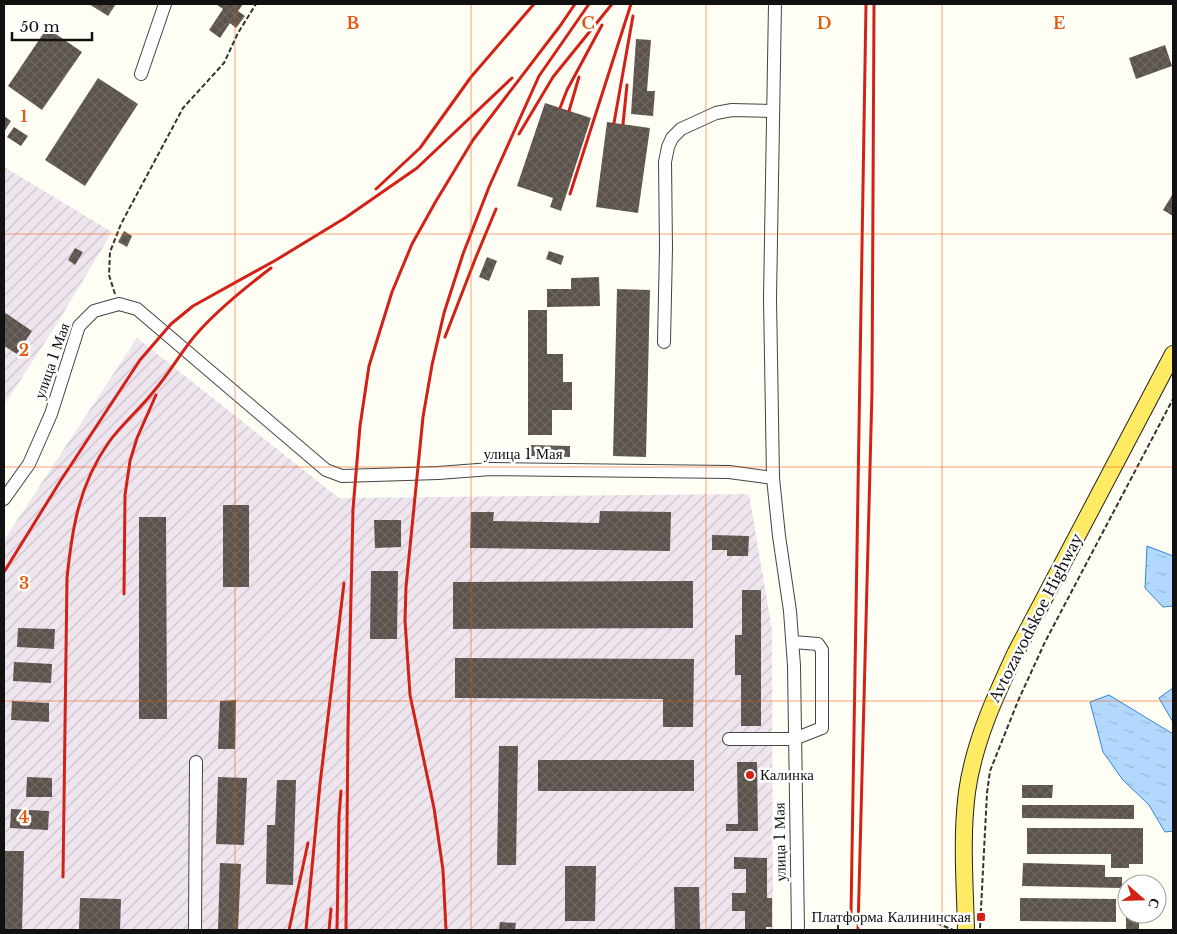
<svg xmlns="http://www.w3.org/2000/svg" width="1177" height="934" font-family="'Libre Baskerville',serif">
  <defs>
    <pattern id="industrial-furrows" width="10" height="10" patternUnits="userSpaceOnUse" patternTransform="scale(1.25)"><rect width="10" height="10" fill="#efe5ef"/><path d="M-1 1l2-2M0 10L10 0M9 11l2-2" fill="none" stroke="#ccc3cc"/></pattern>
    <pattern id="water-ripples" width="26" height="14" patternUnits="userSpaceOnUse" patternTransform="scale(1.25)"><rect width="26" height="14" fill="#b2d9fd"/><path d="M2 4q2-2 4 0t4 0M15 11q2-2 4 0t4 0" fill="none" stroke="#98b9d8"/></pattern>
    <pattern id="building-cross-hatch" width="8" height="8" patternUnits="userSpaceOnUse" patternTransform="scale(1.25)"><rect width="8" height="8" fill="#5b534b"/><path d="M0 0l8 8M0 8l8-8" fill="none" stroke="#6e6761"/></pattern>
  </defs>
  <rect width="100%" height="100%" fill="#fffef4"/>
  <g fill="url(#industrial-furrows)">
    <polygon points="4,167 112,232 55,327 4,405"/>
    <polygon points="137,338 339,498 749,494 772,630 773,930 4,930 4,540"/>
  </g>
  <g fill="url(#water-ripples)" stroke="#3085dd">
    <polygon points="1147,546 1173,556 1173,606 1163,607 1145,588"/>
    <polygon points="1173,688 1173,722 1159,698"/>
    <polygon points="1109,695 1173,734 1173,831 1165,832 1149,805 1123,780 1103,752 1090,702"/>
  </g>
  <g fill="url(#building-cross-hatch)">
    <polygon points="89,4 116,4 108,16"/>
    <polygon points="216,4 243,4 238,11 245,16 236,28 230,23 220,38 209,30 223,9"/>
    <polygon points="47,28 82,52 42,110 8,86"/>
    <polygon points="636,39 651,40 647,91 655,91 653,116 631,114"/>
    <polygon points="1165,45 1172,66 1136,79 1129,58"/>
    <polygon points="98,78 138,104 85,186 45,160"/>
    <polygon points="545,103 591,118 561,211 550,207 553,198 517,186"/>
    <polygon points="4,116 11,121 4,132"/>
    <polygon points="607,122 650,128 638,213 596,207"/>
    <polygon points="14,127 28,136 21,146 7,137"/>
    <polygon points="1172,195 1173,196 1173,216 1163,210"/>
    <polygon points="124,231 132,236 127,247 118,242"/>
    <polygon points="75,248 83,252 75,265 68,260"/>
    <polygon points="549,251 564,256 561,265 546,259"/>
    <polygon points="487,257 497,261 489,281 479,277"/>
    <polygon points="599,277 600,306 547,307 547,289 571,289 571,278"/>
    <polygon points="617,289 650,290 646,457 613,456"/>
    <polygon points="528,310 547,310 547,354 563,354 563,382 572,382 572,410 552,410 552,435 528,435"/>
    <polygon points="4,312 32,331 17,354 4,346"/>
    <polygon points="531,445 570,446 570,457 531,456"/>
    <rect x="223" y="505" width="26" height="82"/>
    <polygon points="600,511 671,512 670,551 470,548 471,512 494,512 493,521 599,523"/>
    <polygon points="139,517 166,517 167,719 139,719"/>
    <polygon points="374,520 401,520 401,547 375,548"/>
    <polygon points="712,535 749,536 748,556 727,556 727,550 712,550"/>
    <polygon points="371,571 398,571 397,639 370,639"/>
    <polygon points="693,581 693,628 453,629 453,582"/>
    <polygon points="742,590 761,590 761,726 741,726 741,675 735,675 735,635 742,635"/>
    <polygon points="18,628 55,629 54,649 17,647"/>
    <polygon points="455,658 694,659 693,727 663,727 663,699 455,698"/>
    <polygon points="14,662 52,664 51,683 13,681"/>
    <polygon points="236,700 235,749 218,749 220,701"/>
    <polygon points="12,701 49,703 49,722 11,720"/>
    <polygon points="499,746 518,746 516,865 497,865"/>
    <rect x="538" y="760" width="156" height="31"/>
    <polygon points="737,762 757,762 758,831 726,831 726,824 738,824"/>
    <polygon points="27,777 52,778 52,797 26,797"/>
    <polygon points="218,777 247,778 244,845 216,844"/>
    <polygon points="277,780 296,780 293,885 266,884 267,825 275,825"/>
    <polygon points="1022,785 1053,785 1052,798 1022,798"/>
    <polygon points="1022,805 1134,805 1134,819 1022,818"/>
    <polygon points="11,809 49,811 48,830 10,828"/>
    <polygon points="1027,828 1143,828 1143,864 1129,864 1129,868 1111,868 1111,854 1027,854"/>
    <polygon points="4,851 24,851 22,930 4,930"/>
    <polygon points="734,857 767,858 767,898 772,898 772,927 766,927 766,930 745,930 745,911 732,911 732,893 746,893 746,869 734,869"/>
    <polygon points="220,863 241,864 238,930 218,930"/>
    <polygon points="1023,863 1105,865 1105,877 1122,877 1122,888 1022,886"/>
    <polygon points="565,866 596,866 595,921 565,921"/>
    <rect x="1126" y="882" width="18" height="2"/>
    <polygon points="674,887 699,887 700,930 675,930"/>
    <polygon points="80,898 121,899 120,930 79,930"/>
    <polygon points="1020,898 1116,899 1116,922 1020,921"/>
    <rect x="1126" y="914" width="13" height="16"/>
    <polygon points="500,922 516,923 515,930 499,930"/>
  </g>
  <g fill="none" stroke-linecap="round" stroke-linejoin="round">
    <g stroke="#444" stroke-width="14">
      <g id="minor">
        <polyline points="775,4 770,298 773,478 779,536 790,611 794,666 798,930"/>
        <polyline points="141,74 165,4"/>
        <polyline points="664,342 666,248 665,162 668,147 672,138 681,129 716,113 732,110 773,111"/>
        <polyline points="4,499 29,464 51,414 79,326 94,311 119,304 137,309 326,470 342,476 438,473 491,469 729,472 773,478"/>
        <polyline points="729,739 794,739 822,728 822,650 818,644 793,642"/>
        <polyline points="195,930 196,762"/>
      </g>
    </g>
    <g stroke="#222" stroke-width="18">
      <path id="major" d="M966 930C965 885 961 838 967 792 974 742 995 697 1016 652L1173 354"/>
    </g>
    <g stroke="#333" stroke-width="2" stroke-dasharray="5 2.5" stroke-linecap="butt">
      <polyline points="115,294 109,275 110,252 121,224 183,108 224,63 238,33 256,4"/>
      <polyline points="810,923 930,920 953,930"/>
      <polyline points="980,928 987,793 990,771 1018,701 1045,642 1173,399"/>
      <polyline points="838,930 838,923"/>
    </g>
    <use href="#minor" stroke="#fff" stroke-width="12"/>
    <use href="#major" stroke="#ffea64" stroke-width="16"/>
    <g stroke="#d22217" stroke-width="3">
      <polyline points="560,108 567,90 602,25"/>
      <polyline points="569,111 579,77"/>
      <polyline points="614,123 633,16"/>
      <polyline points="623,124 627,85"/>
      <polyline points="519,134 553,77 612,4"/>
      <polyline points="376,189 420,148 471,77 534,4"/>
      <polyline points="570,194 631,4"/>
      <polyline points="445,337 476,257 496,209"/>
      <polyline points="4,572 61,480 140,360 171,324 193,306 276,260 345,218 417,168 512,78"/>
      <polyline points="124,594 125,495 130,461 137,438 156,395"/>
      <path d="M63 877 67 578C72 529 79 484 109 442 122 424 140 409 154 391 171 372 182 349 200 330 221 307 246 287 271 268"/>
      <polyline points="851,914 866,4"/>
      <polyline points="289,930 308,843"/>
      <polyline points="306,930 320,784 344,583"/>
      <polyline points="329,930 331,909"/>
      <polyline points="337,930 339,817 341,791"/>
      <polyline points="346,930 348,727 353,509 360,426 369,366 392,292 412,244 436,201 473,140 560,26 575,4"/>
      <polyline points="446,930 443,870 434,808 410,695 405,620 406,587 423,417 432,365 444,313 463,254 489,187 539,76 589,4"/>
      <polyline points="858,930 872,391 874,4"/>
    </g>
  </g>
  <path fill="none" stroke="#e8590c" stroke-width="1" stroke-opacity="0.55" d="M235 4V930M471 4V930M706 4V930M942 4V930M4 234H1173M4 467H1173M4 701H1173"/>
  <g fill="#d22217" stroke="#fff" stroke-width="2">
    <circle cx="750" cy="775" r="5"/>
    <rect x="976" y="912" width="10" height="10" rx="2.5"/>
  </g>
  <g text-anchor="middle" stroke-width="5" stroke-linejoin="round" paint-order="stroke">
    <g font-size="15" fill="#111" stroke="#fff">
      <text transform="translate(52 361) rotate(-71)" y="5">улица 1 Мая</text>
      <text x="523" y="459">улица 1 Мая</text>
      <text transform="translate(1036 618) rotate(-63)" y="5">Avtozavodskoe Highway</text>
      <text transform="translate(780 842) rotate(-91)" y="5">улица 1 Мая</text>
    </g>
    <g font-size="15" fill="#111" stroke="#fff" text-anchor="start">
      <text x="760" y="780">Калинка</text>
      <text x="971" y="922" text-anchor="end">Платформа Калининская</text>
    </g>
  </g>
  <g font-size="16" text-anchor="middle" font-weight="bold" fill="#e8590c" stroke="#fff" stroke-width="5" stroke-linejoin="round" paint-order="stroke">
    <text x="353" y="29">B</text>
    <text x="588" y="29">C</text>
    <text x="824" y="29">D</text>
    <text x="1059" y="29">E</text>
    <text x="24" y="122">1</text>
    <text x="24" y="356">2</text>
    <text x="24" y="589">3</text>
    <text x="24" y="823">4</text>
  </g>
  <rect width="1177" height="934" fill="none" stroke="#111111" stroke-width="10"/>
  <g transform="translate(1142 899) rotate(110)"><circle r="24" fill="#ffffff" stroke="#a0a0a0"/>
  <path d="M0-4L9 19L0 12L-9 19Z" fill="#d22217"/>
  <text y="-8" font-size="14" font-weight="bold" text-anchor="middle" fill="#111111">С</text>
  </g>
  <path d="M12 32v8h80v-8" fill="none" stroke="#111111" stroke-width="2.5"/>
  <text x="20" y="32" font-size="15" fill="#111111" stroke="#ffffff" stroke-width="4" paint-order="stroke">50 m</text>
</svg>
